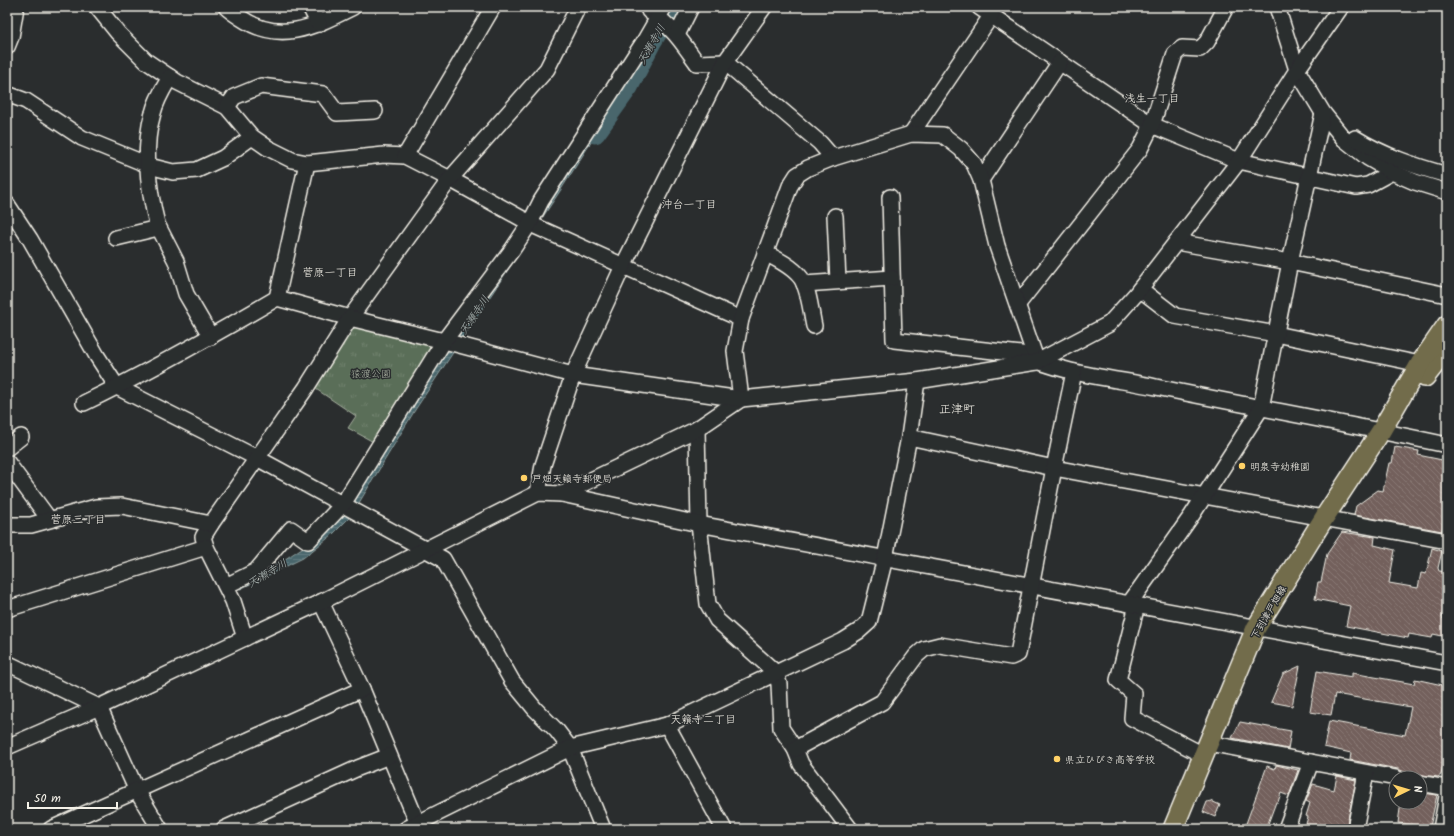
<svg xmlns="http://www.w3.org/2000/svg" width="1454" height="836" viewBox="0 0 1454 836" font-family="Kalam,'Klee One',sans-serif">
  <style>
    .grass { fill: url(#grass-tufts); stroke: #a7b0a0 }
    .water { fill: url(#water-rules); stroke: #8d9e9e }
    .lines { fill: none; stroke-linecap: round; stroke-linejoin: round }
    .river { stroke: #48666c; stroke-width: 21 }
    .building { fill: url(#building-back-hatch); stroke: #f4f1e8 }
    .minor-casing { stroke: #f4f1e8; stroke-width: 18 }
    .major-casing { stroke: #f4f1e8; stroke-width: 22 }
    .minor { stroke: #2a2d2e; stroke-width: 15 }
    .major { stroke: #726c4b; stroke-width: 19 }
    .poi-dot { fill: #ffd166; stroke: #2a2d2e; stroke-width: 1.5 }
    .labels { text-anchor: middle; stroke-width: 3; stroke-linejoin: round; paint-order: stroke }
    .park-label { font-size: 10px; fill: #afb6a7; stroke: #2a2d2e }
    .poi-label { font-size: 10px; fill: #f4f1e8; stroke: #2a2d2e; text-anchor: start }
    .street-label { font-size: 10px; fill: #f4f1e8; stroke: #2a2d2e }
    .water-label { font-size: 11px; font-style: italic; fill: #afb9b6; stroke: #2a2d2e }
    .neighbourhood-label { font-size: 11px; fill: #f4f1e8; stroke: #2a2d2e }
    .quarter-label { font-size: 12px; fill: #f4f1e8; stroke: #2a2d2e }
  </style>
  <defs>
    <pattern id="grass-tufts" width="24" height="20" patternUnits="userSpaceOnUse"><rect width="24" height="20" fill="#5a6e58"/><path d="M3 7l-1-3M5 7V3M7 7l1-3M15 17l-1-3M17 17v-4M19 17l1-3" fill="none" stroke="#728370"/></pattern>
    <pattern id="water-rules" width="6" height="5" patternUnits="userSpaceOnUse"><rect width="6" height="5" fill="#48666c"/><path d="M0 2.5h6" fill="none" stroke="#637c81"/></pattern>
    <pattern id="building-back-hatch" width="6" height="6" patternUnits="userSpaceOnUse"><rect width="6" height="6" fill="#73615c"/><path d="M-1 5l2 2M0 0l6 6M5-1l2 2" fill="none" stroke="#887873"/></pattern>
  </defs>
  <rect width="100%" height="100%" fill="#2a2d2e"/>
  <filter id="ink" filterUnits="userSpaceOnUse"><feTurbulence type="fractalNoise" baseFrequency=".025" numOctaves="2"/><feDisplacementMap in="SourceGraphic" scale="8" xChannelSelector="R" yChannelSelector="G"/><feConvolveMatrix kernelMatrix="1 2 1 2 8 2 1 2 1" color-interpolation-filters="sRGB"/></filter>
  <g filter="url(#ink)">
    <path class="grass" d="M351 321 440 342 379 445 348 428 356 416 310 385Z"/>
    <path class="water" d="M668 7H677L562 188 415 410 351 516 332 535 303 558 240 589 314 540 340 518 357 496 456 335Z"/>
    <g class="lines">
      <path class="river" d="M595 133 628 87 651 42 673 7"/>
    </g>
    <g class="building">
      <path d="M1395 447 1419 451 1418 455 1447 461V513L1445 512 1442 531 1354 515 1356 506 1378 490 1383 491 1389 463H1392Z"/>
      <path d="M1342 532 1375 537 1374 545 1395 550 1389 583 1418 588 1421 573 1426 574 1432 548 1442 551 1438 568 1439 571 1447 572V592L1442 618 1447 619V637L1433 634 1432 638 1409 634 1408 638 1346 626 1350 606 1315 599 1318 582H1321L1327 554Z"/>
      <path d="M1300 666 1292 706 1271 702 1283 674Z"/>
      <path d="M1317 671 1352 677V673L1414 684 1415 679 1447 686V743L1441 775 1438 777 1407 773 1398 769 1350 760 1351 753 1324 747 1329 721 1405 735 1411 707 1335 694 1331 715 1310 712Z"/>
      <path d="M1240 722 1291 731 1288 749 1232 738Z"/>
      <path d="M1276 765 1298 770 1289 796 1281 793 1278 802H1276L1266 829H1244L1267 766 1275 769Z"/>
      <path d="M1337 776 1356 780 1347 824 1345 823 1344 829H1329L1317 826 1316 829H1311L1305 827 1308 817 1306 816 1310 803 1306 801 1313 784 1334 790Z"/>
      <path d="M1423 793 1437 795 1430 827 1398 823 1401 802H1421Z"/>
      <path d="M1211 801 1220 805 1215 817 1203 812 1207 802Z"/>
    </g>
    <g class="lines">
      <defs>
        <g id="minor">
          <path d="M97 7 118 33 146 61 177 82 227 107 252 137 268 148 292 160 307 163 384 155 405 156 450 179 537 227 741 319"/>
          <path d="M226 7C230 11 236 15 241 18 281 45 315 26 353 7"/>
          <path d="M310 7 319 24"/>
          <path d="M979 7 1152 125 1239 161 1356 187 1368 185 1392 172"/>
          <path d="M1277 7 1297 70 1323 113 1344 139 1368 158 1392 172 1415 182 1447 192"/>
          <path d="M649 11C670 24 683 43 697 63L725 62 820 143 833 158"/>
          <path d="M677 35 691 7"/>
          <path d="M7 47 11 37 16 7"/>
          <path d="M7 94 26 101 82 138 153 167 173 172 197 170 223 158 252 137"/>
          <path d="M227 107 234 97 261 86 323 94 337 113 375 111"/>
          <path d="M911 134 991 16"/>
          <path d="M1355 138C1384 156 1415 166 1447 175"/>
          <path d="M405 156 493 7"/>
          <path d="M981 180 1060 62"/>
          <path d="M890 197 894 340 1021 354C1063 374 1111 378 1156 387 1253 407 1350 424 1447 445"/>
          <path d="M7 204 30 239 97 356 117 387 257 458 443 559 512 681 535 709 557 731 570 748 603 829"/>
          <path d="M835 216 838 281"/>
          <path d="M157 224 176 261 186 294 211 337"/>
          <path d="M116 238 158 228C149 193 142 149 153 113 156 100 163 89 170 77"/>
          <path d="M1176 242 1290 262 1447 295"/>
          <path d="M765 253C777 259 793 267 801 278 809 289 811 313 814 326"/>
          <path d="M804 284 892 278"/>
          <path d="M1140 289 1175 316 1276 334 1420 364"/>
          <path d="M277 298 307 163"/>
          <path d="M1018 304 1140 149 1152 125 1175 54 1182 48 1200 49 1207 42 1226 7"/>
          <path d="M741 399 735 351 741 319 790 186 797 175 808 168 833 158 911 134 943 135 961 149 974 164 981 180 997 246 1037 362"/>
          <path d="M84 403C150 371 214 335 277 298L350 318 450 179 547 69 578 7"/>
          <path d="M697 429 699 524 708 604 717 620 776 673 779 684 781 728 795 749 801 764 850 829"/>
          <path d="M909 437 1054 468 1447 541"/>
          <path d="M7 448 21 437"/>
          <path d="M7 462 49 519"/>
          <path d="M538 493 543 465 573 375 623 266 725 62 764 7"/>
          <path d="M562 494 697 429 741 399"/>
          <path d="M211 524 203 537 206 547 233 601 245 638"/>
          <path d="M7 525H31L96 507 122 506 211 524 306 388 350 318 448 342 573 375 741 399 917 381 1037 362 1109 324 1136 294 1239 161 1297 70 1341 7"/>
          <path d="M226 586 256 571 291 529 308 541 343 504 444 341 512 250 530 223 541 201 645 40 664 7"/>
          <path d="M321 602 362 689 420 829"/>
          <path d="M1129 604 1192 515 1261 408 1290 262 1323 113"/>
          <path d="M1137 605 1118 680 1134 694 1132 718 1203 755"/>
          <path d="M7 609 206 547"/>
          <path d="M7 663 99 707 137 791 160 829"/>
          <path d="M667 725 724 829"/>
          <path d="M1208 743 1396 778"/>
          <path d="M7 747 99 707 321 602 538 493 562 494 699 524 1447 663"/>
          <path d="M795 749 882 702 916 656 924 649 940 645 1011 657 1018 654 1054 468 1074 372"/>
          <path d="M1420 783 1447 788"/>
          <path d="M51 829 362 689"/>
          <path d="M224 829 358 768 389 756"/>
          <path d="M406 829 570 748 667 725 843 641 859 631 869 622 885 558 909 437 917 381"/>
          <path d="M1286 829 1311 762"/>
          <path d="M1355 829 1366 773"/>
          <path d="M1441 829 1447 796"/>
        </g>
        <g id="major">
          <path d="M1425 377 1447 349"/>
          <path d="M1173 829 1256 628 1324 518 1381 431 1420 364 1447 325"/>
        </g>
      </defs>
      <use href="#minor" class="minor-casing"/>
      <use href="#major" class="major-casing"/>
      <use href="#minor" class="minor"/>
      <use href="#major" class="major"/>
    </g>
  </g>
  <g class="poi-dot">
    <circle cx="1242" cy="466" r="4"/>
    <circle cx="524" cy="478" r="4"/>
    <circle cx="1057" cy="759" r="4"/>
  </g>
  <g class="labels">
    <g class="park-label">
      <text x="371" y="377">猿渡公園</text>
    </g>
    <g class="poi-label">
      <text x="1250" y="470">明泉寺幼稚園</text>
      <text x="532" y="482">戸畑天籟寺郵便局</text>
      <text x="1065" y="763">県立ひびき高等学校</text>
    </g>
    <g class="street-label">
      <text transform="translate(1268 612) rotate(-60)" y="4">下到津戸畑線</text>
    </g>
    <g class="water-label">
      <text transform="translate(651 44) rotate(-60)" y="4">天瀬寺川</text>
      <text transform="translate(474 315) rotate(-56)" y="4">天瀬寺川</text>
      <text transform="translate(267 573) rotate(-31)" y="4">天瀬寺川</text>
    </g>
    <g class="neighbourhood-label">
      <text x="1152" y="102">浅生一丁目</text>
      <text x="689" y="208">沖台一丁目</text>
      <text x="330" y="276">菅原一丁目</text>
      <text x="78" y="523">菅原三丁目</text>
      <text x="703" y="723">天籟寺二丁目</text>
    </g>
    <g class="quarter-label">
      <text x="957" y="413">正津町</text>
    </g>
  </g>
  <rect width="1454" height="836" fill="none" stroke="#2a2d2e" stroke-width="24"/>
  <rect x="12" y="12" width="1430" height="812" fill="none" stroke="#f4f1e8" stroke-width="1.5" filter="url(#ink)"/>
  <g transform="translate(1408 790) rotate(85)"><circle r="19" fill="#2a2d2e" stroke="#7b7b78"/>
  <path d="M0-3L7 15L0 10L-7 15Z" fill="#ffd166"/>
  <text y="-6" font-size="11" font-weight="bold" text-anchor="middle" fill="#f4f1e8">N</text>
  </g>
  <path d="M28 802v6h89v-6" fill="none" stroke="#f4f1e8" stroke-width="2"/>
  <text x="34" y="802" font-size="12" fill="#f4f1e8" stroke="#2a2d2e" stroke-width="3" paint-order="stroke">50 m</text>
</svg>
